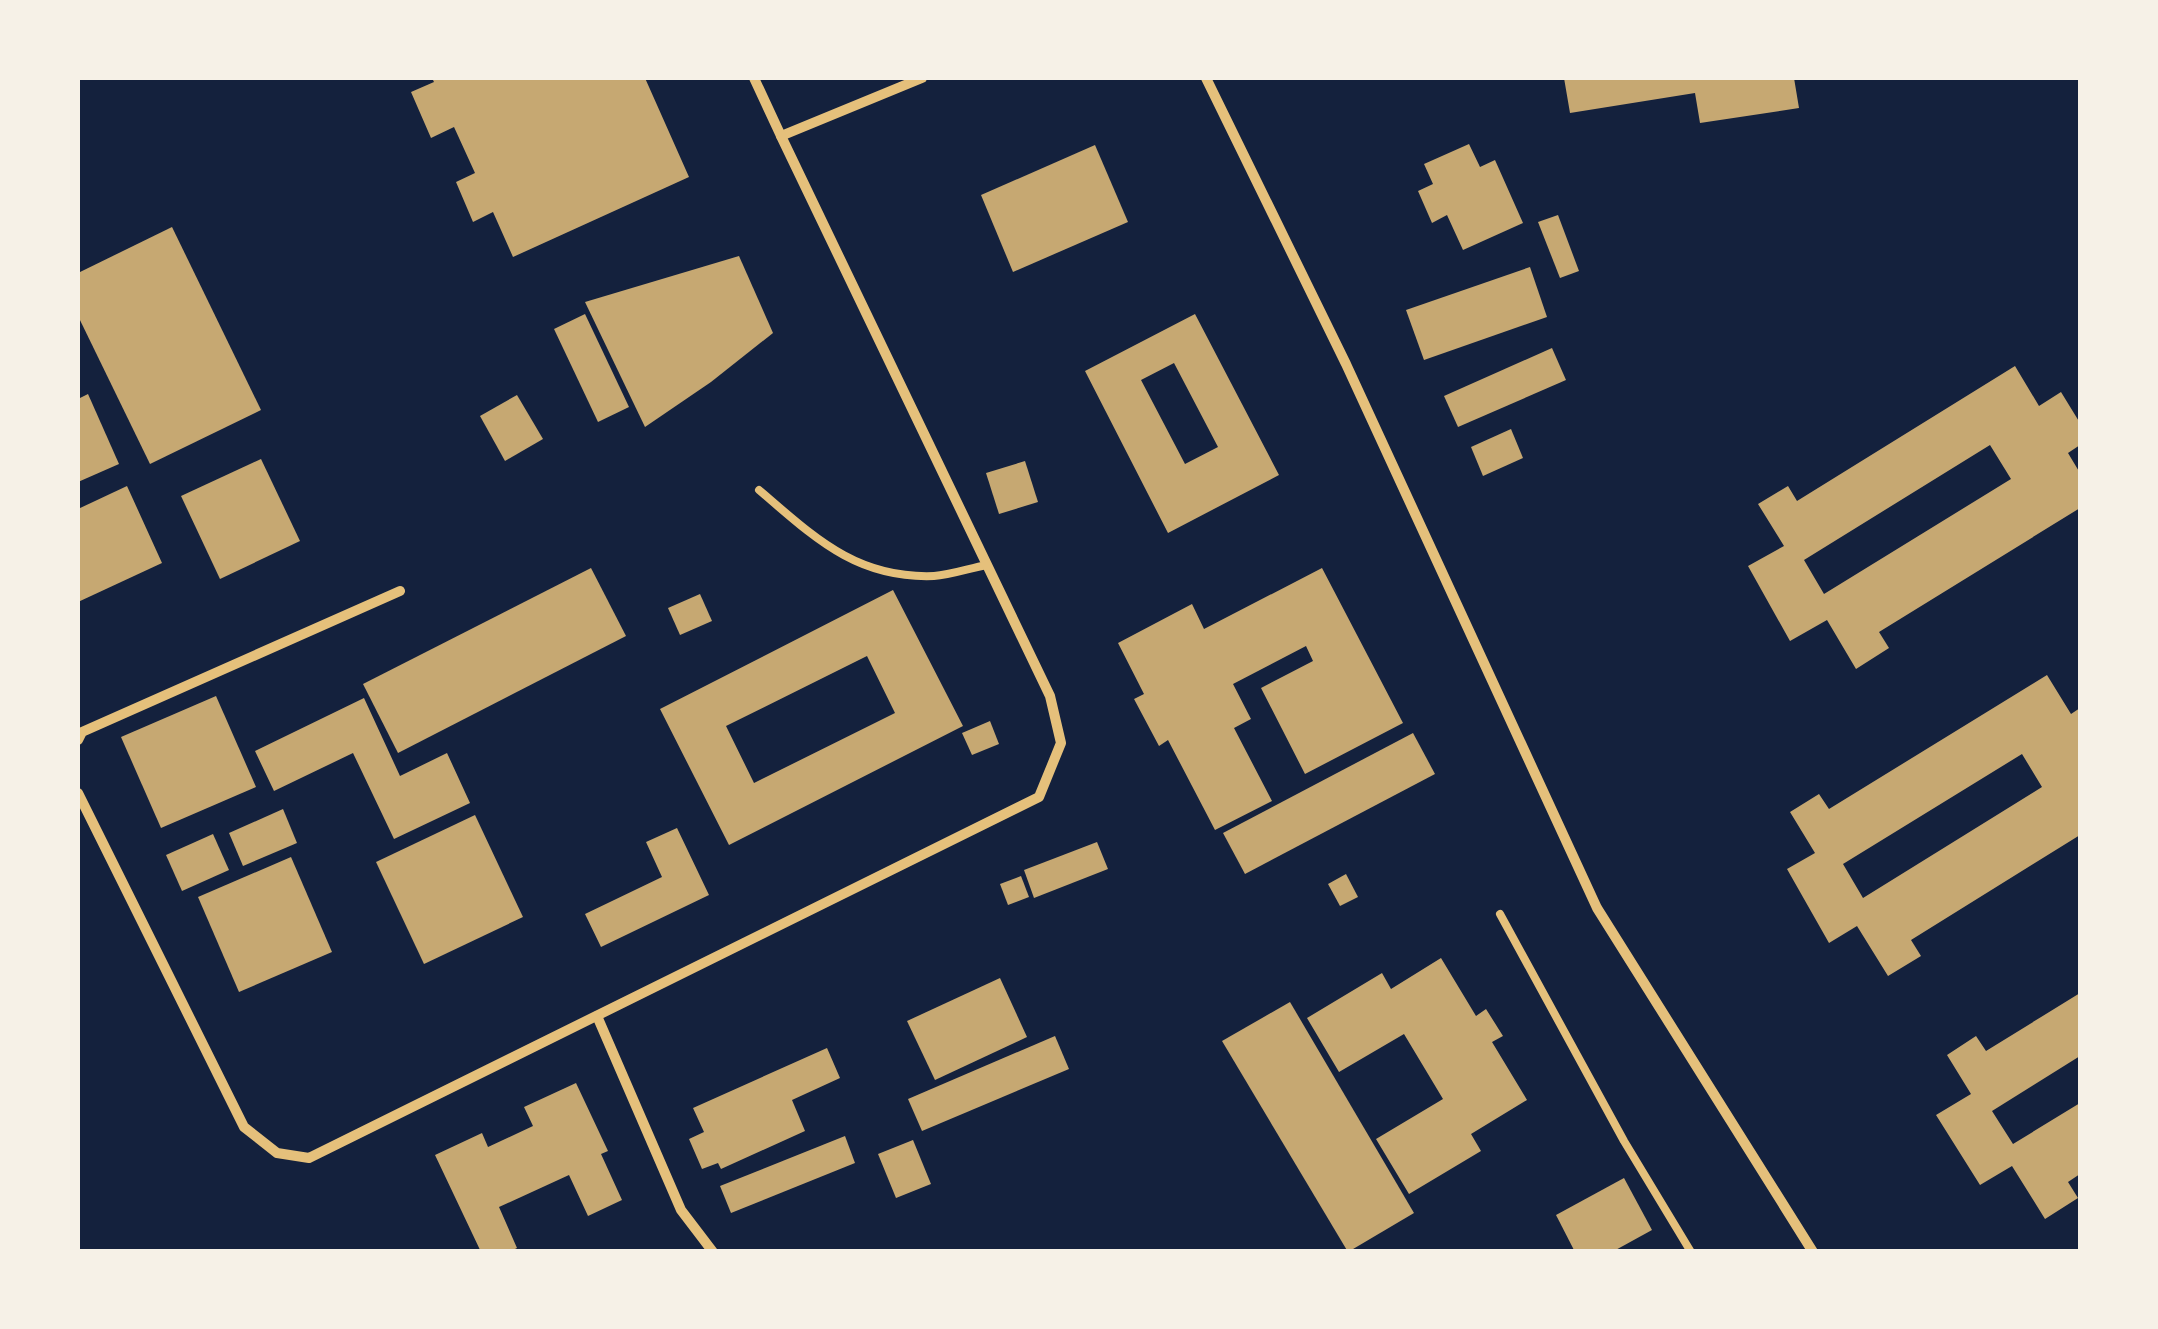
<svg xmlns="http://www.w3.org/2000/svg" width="2158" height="1329" viewBox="0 0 2158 1329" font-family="Overpass,sans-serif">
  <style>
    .building { fill: #c6a872; fill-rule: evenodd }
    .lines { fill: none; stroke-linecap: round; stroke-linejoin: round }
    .service { stroke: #e5c07b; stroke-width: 8 }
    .minor { stroke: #e5c07b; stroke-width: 10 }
  </style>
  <rect width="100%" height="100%" fill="#14213d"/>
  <g class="building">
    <path d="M432 78H645L689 177 513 257 493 212 473 222 456 182 475 173 454 127 431 138 411 92 434 82Z"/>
    <path d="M1564 78H1794L1799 108 1700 123 1695 93 1570 113Z"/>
    <path d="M1469 144 1480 167 1495 160 1523 223 1463 250 1447 215 1432 223 1418 191 1433 184 1424 164Z"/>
    <path d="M1095 145 1128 222 1013 272 981 195Z"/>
    <path d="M1558 215 1579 271 1560 278 1538 222Z"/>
    <path d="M172 227 261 410 150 464 78 316V273Z"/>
    <path d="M739 256 773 333 711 382 645 427 585 302Z"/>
    <path d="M1530 267 1547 317 1424 360 1406 310Z"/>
    <path d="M585 314 629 407 598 422 554 329Z"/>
    <path d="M1195 314 1279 475 1168 533 1085 371ZM1174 363 1218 447 1185 464 1141 380Z"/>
    <path d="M1552 348 1566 380 1458 427 1444 396Z"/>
    <path d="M2015 366 2039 406 2061 392 2080 423V445L2068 453 2080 473V508L1879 632 1889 648 1856 669 1827 620 1790 641 1748 566 1784 546 1758 504 1788 486 1797 501ZM1990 445 2011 479 1824 594 1804 560Z"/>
    <path d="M88 394 119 464 78 482V399Z"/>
    <path d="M517 395 543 439 505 461 480 416Z"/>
    <path d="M1511 429 1523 458 1483 476 1471 447Z"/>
    <path d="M261 459 300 541 220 579 181 496Z"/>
    <path d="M1025 461 1038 502 999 514 986 473Z"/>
    <path d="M127 486 162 563 78 602V509Z"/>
    <path d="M591 568 626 636 398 753 363 684Z"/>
    <path d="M1322 568 1403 723 1305 774 1261 688 1313 661 1306 646 1233 684 1251 719 1234 728 1272 801 1215 830 1168 740 1159 746 1134 699 1144 694 1118 643 1192 604 1204 629Z"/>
    <path d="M893 590 963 726 729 845 660 709ZM867 656 895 713 754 783 726 726Z"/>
    <path d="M700 594 712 621 680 635 668 608Z"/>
    <path d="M2047 675 2071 714 2080 708V835L1911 940 1921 956 1888 976 1857 926 1829 943 1787 869 1815 853 1790 812 1819 794 1829 809ZM2022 754 2042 787 1863 898 1843 864Z"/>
    <path d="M216 696 256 787 161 828 121 737Z"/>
    <path d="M364 698 400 776 447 753 470 803 394 839 353 753 274 791 255 751Z"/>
    <path d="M990 721 999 744 972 755 962 733Z"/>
    <path d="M1413 733 1435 774 1245 874 1223 833Z"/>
    <path d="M283 809 297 843 243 866 229 833Z"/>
    <path d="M475 815 523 917 424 964 376 862Z"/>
    <path d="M677 828 709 895 601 947 585 914 662 877 646 842Z"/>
    <path d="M213 834 229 870 182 891 166 855Z"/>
    <path d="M1097 842 1108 869 1034 898 1024 870Z"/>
    <path d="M291 857 332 952 239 992 198 897Z"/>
    <path d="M1346 874 1358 897 1340 906 1328 884Z"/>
    <path d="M1021 876 1029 897 1008 905 1000 884Z"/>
    <path d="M1441 958 1476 1016 1486 1009 1503 1036 1492 1042 1527 1100 1471 1134 1481 1151 1409 1194 1376 1139 1443 1099 1404 1034 1339 1072 1307 1018 1382 973 1391 989Z"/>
    <path d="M1000 978 1027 1037 935 1080 907 1021Z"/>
    <path d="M2080 993V1056L1992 1111 2013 1144 2080 1103V1174L2068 1182 2078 1198 2045 1219 2012 1166 1980 1185 1936 1115 1971 1094 1947 1055 1976 1036 1986 1051Z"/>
    <path d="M1290 1002 1414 1213 1348 1252 1222 1041Z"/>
    <path d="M1055 1036 1069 1069 922 1131 908 1099Z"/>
    <path d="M827 1048 840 1078 792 1100 805 1131 721 1169 718 1163 702 1169 689 1139 704 1132 693 1108Z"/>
    <path d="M576 1083 608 1151 601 1154 622 1200 588 1216 569 1175 499 1207 517 1248 509 1252H481L435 1155 482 1133 488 1147 533 1126 524 1107Z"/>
    <path d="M845 1136 855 1163 731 1213 720 1186Z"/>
    <path d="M913 1140 931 1184 896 1198 878 1154Z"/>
    <path d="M1624 1178 1652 1230 1612 1252H1575L1556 1215Z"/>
  </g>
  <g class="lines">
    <g class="service">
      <path d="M759 490C814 537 856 579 934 576 951 575 970 568 987 565"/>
      <path d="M1500 914 1624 1141 1691 1252"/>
    </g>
    <g class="minor">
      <path d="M754 78 781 136 922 78"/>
      <path d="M1206 78 1346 364 1597 908 1813 1252"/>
      <path d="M78 740 82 732 400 591"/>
      <path d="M78 793 244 1127 277 1153 309 1158 1039 797 1061 743 1050 696 781 136"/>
      <path d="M597 1016 681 1210 713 1252"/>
    </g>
  </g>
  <rect width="2158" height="1329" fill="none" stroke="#f6f1e7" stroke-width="160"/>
</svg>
